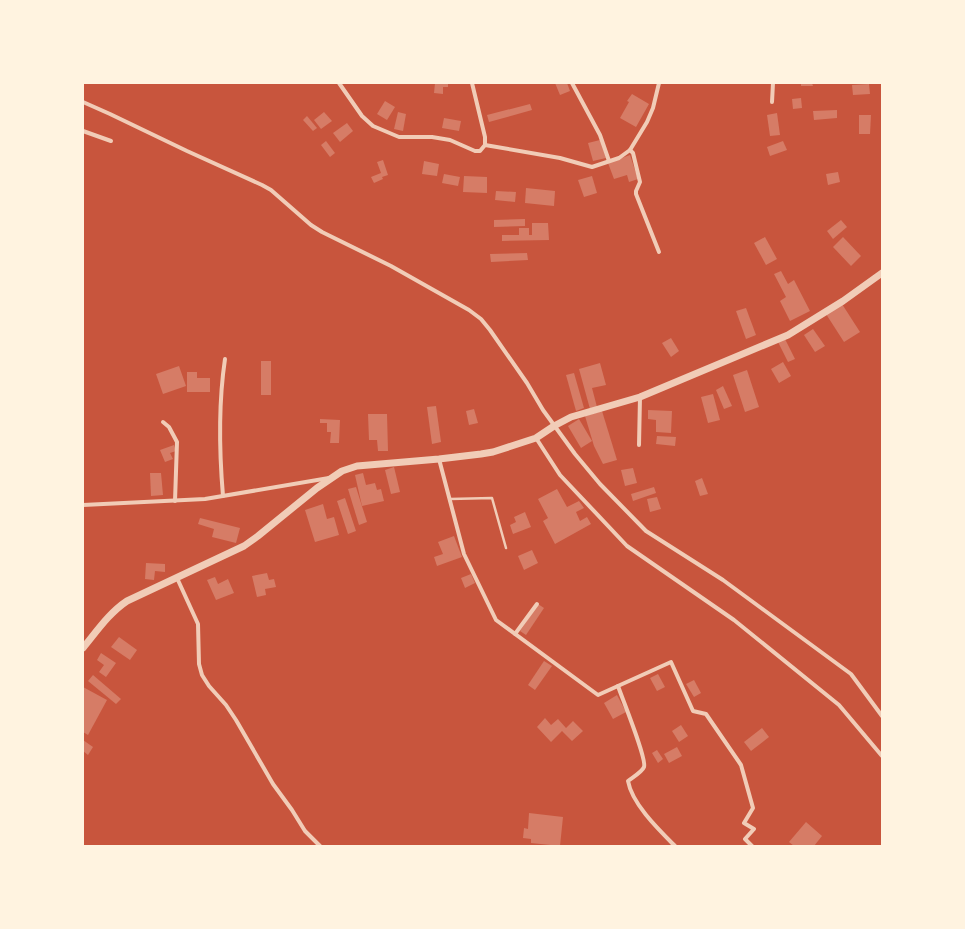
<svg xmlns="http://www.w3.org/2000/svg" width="965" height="929" viewBox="0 0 965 929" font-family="Montserrat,sans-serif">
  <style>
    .building { fill: #d67c66 }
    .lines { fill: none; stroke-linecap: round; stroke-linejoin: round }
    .service { stroke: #f1ccb7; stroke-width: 2.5 }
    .minor { stroke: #f1ccb7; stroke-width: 4 }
    .tertiary { stroke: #f1ccb7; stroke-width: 7 }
  </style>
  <rect width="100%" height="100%" fill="#c8553d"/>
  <g class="building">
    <path d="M435 83H448V87H443V94L434 93Z"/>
    <path d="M555 83H567L570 91 560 95Z"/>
    <path d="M801 83H812L813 86H801Z"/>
    <path d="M869 84 870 94 853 95 852 85Z"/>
    <path d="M632 94 649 104 636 127 620 118 629 102 627 101Z"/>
    <path d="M801 98 802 108 793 109 792 99Z"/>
    <path d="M385 101 395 107 387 120 377 114Z"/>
    <path d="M530 104 532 110 489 122 487 115Z"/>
    <path d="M837 110V118L814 120 813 111Z"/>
    <path d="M324 112 332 121 321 129 314 120Z"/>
    <path d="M398 112 406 114 403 131 394 129Z"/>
    <path d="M777 113 780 135 770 136 767 115Z"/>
    <path d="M859 115H871L870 134H859Z"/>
    <path d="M307 116 317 128 313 131 303 120Z"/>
    <path d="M444 118 461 121 459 131 442 128Z"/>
    <path d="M347 123 353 131 340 142 333 133Z"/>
    <path d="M600 140 606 158 593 161 588 143Z"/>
    <path d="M326 141 335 153 330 157 321 145Z"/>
    <path d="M783 141 787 150 770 156 767 147Z"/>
    <path d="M630 155 638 179 629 182 627 175 614 179 608 163Z"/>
    <path d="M383 160 388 175 382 177 383 179 374 183 371 177 381 173 377 162Z"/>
    <path d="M424 161 439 164 437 176 422 174Z"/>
    <path d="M838 172 840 182 828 185 826 174Z"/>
    <path d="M444 174 460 177 458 186 442 183Z"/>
    <path d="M464 176 487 177V193L463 192Z"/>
    <path d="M592 176 597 193 584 197 578 180Z"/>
    <path d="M526 188 555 191 554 206 525 203Z"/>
    <path d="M496 191 516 192 515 202 495 200Z"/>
    <path d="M525 219V226L494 227V220Z"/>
    <path d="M841 220 847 227 833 239 827 231Z"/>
    <path d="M532 223H548L549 240 502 241V235H519V228H529V235H532Z"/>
    <path d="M765 237 777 259 766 265 754 243Z"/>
    <path d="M843 237 861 256 851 266 833 247Z"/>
    <path d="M527 253 528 260 491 262 490 254Z"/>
    <path d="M781 271 788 284 794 280 810 311 790 321 780 301 786 297 774 274Z"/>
    <path d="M842 304 860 332 844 342 826 314Z"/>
    <path d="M746 308 756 335 746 339 736 311Z"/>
    <path d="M813 329 825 346 815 352 804 335Z"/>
    <path d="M671 338 679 351 671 357 662 343Z"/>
    <path d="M785 339 795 359 788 362 778 342Z"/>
    <rect x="261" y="361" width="10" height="34"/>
    <path d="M783 362 791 376 779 383 771 369Z"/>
    <path d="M600 363 606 385 592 388 597 407 590 409 579 369Z"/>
    <path d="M179 366 186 386 163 394 156 374Z"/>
    <path d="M747 370 759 407 745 412 733 375Z"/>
    <path d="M187 372H197V378H210V392H187Z"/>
    <path d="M574 373 584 408 576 411 566 375Z"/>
    <path d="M723 386 732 406 724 409 716 390Z"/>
    <path d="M713 394 720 420 708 423 701 397Z"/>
    <path d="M436 406 441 442 432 444 427 407Z"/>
    <path d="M474 409 478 423 469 425 466 411Z"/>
    <path d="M648 410 672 411 671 433 656 432V420L648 419Z"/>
    <path d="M602 411 617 460 603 464 594 446 585 416Z"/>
    <path d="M368 414H387L388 451H378L377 440H369Z"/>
    <path d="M320 419 340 420 339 443H330L331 432H327V423H320Z"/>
    <path d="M579 419 592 441 581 448 568 426Z"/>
    <path d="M657 436 676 437 675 446 656 444Z"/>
    <path d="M174 445 176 451 170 453 173 459 165 462 160 450Z"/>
    <path d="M394 467 400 492 391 494 385 470Z"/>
    <path d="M633 468 637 483 625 486 621 470Z"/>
    <path d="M150 473H161L163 495 151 496Z"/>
    <path d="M363 473 366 485 375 483 377 490 381 489 384 501 362 506 355 475Z"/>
    <path d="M702 478 708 494 700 496 695 481Z"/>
    <path d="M356 487 367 522 359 525 348 489Z"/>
    <path d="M654 487 656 493 633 501 631 494Z"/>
    <path d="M557 489 567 507 579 501 584 508 576 512 580 521 587 517 591 524 555 544 543 521 548 518 538 499Z"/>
    <path d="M657 497 661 509 650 512 647 499Z"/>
    <path d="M345 498 356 531 348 534 337 501Z"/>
    <path d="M323 504 327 519 334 517 339 535 315 542 305 510Z"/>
    <path d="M525 512 531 527 513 534 510 525 516 522 514 517Z"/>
    <path d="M200 518 240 528 236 543 212 537 214 529 198 524Z"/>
    <path d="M454 536 462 557 437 566 434 557 443 554 438 542Z"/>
    <path d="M532 550 538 563 524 570 518 556Z"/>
    <path d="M146 563 165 564V572L155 571 154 580 145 579Z"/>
    <path d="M267 573 269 580 274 579 276 587 265 589 266 595 257 597 252 576Z"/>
    <path d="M471 574 475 583 465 588 461 578Z"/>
    <path d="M215 577 218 584 228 579 234 593 216 600 207 580Z"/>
    <path d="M538 604 544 608 526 635 520 631Z"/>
    <path d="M119 637 137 650 130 660 111 647Z"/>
    <path d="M101 653 116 663 106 677 99 672 104 665 97 660Z"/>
    <path d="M544 661 552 666 535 690 528 685Z"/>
    <path d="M658 674 665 687 657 691 650 678Z"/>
    <path d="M93 675 121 699 116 704 88 681Z"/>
    <path d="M694 680 701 693 694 697 686 684Z"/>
    <path d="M83 687 107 700 88 735 83 732Z"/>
    <path d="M617 695 626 712 613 719 604 703Z"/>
    <path d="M545 718 551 725 558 719 566 728 573 721 583 731 572 741 562 731 551 742 537 727Z"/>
    <path d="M681 725 688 736 679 742 672 731Z"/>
    <path d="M762 728 769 737 751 751 744 742Z"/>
    <path d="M83 740 93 747 88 755 83 751Z"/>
    <path d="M677 747 682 756 669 763 664 754Z"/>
    <path d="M657 750 663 759 658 763 652 753Z"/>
    <path d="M529 813 563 817 560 846 531 843V839L523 838 524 828 528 829Z"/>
    <path d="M806 822 822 836 814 846H794L789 842Z"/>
  </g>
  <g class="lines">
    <path class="service" d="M450 499 492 498 506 548"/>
    <g class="minor">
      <path d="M339 83 362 116 373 126 399 137H432L450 140 475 151H480L485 145V137L472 83"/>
      <path d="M572 83 600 135 609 161"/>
      <path d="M83 102 110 114 187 151 262 185 271 190 311 225 322 232 391 266 469 310 481 319 490 330 527 383 543 410 575 454 600 484 646 531 723 580 851 674 882 716"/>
      <path d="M772 102 773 83"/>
      <path d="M83 131 111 141"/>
      <path d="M485 145 560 158 592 167 619 158 630 150 647 122 653 108 659 83"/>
      <path d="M630 150 633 153 640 182 636 191V194L659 252"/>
      <path d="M163 422 169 427 177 442 175 501"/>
      <path d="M536 438 560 475 627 546 734 620 839 705 882 756"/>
      <path d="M639 445 640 397"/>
      <path d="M439 459 464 554 496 620 598 695 671 662 693 711 706 714 741 765 753 808 744 823 754 829 745 839 752 846"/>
      <path d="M223 496C219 449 218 406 225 359"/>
      <path d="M83 505 205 499 329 478"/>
      <path d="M177 578 198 624 199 664 202 675 209 686 226 705 236 720 273 784 292 810 305 831 320 846"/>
      <path d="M515 634 537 604"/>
      <path d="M618 686C622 698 647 759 644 767 642 772 633 777 628 781 632 804 659 830 675 846"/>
    </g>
    <path class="tertiary" d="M83 648C97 631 109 613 127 601L244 546 258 536 317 488 342 471 357 466 439 459 481 454 493 452 536 438 554 426 571 417 640 397 788 335 843 301 882 273"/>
  </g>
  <rect width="965" height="929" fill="none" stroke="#fff3e0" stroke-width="168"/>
</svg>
